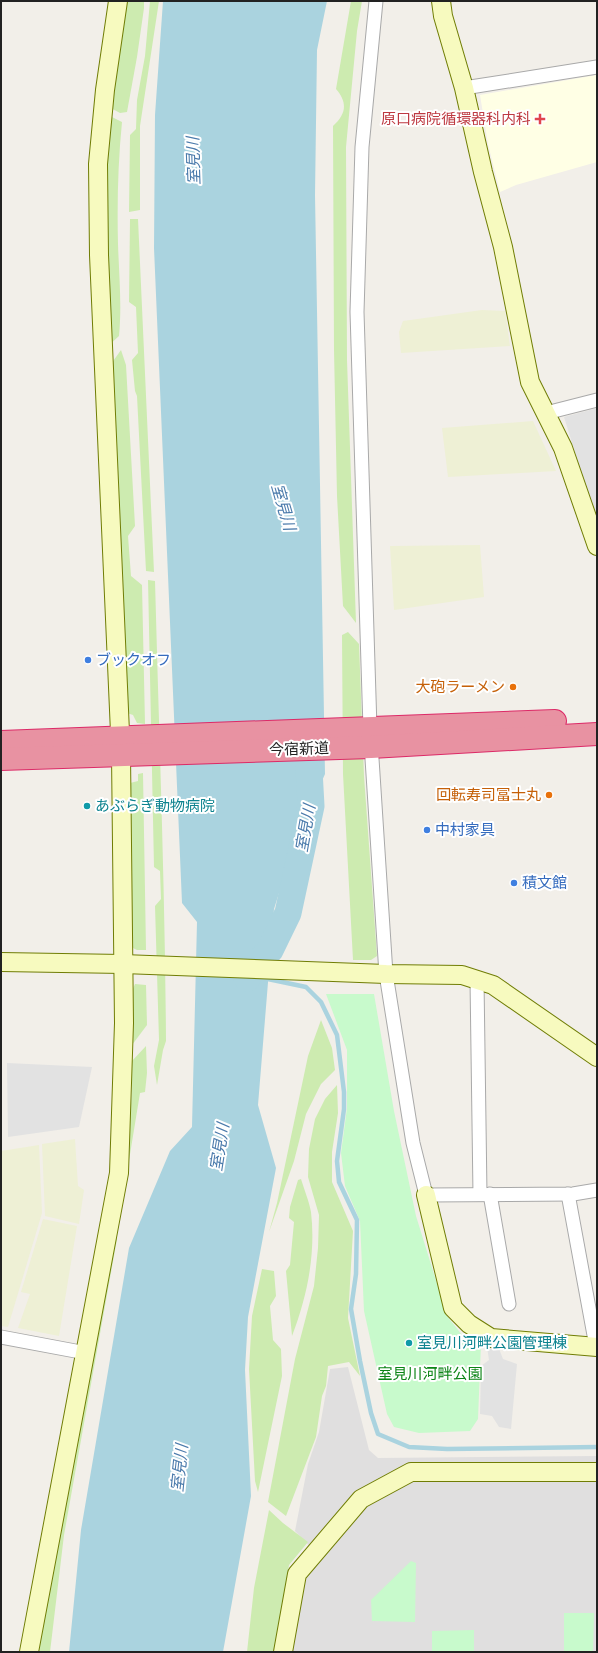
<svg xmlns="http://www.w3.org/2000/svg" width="598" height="1653" viewBox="0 0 598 1653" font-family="'Space Grotesk','Noto Sans JP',sans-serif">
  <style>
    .residential { fill: #e0dfdf }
    .education { fill: #ffffe5 }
    .farmland { fill: #eef0d5 }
    .grass { fill: #cdebb0 }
    .park { fill: #c8facc }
    .parking { fill: #e2e2e2 }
    .water { fill: #aad3df }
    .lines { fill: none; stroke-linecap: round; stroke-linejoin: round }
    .stream { stroke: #aad3df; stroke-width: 4.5 }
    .river { stroke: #aad3df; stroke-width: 27 }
    .street-casing { stroke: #a9a9a9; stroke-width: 15 }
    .secondary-casing { stroke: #707d05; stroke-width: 20 }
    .highway-casing { stroke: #dc2a67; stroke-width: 24 }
    .street { stroke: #fff; stroke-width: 13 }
    .secondary { stroke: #f7fabf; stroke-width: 18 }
    .highway { stroke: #e892a2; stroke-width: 22 }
    .health-dot { fill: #e0444e; stroke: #fff; stroke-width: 1.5 }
    .shop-dot { fill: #3f7fe0; stroke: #fff; stroke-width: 1.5 }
    .food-dot { fill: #e8710a; stroke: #fff; stroke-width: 1.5 }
    .culture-dot { fill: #0f9aa8; stroke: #fff; stroke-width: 1.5 }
    .labels { text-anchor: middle; stroke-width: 4; stroke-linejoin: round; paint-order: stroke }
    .health-label { font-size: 15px; fill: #be3a42; stroke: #fff; text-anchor: end }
    .shop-label { font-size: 15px; fill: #366cbe; stroke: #fff; text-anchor: start }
    .food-label { font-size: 15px; fill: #c56008; stroke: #fff; text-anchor: end }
    .street-label { font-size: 15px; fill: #222; stroke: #fff }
    .culture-label { font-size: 15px; fill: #0d838f; stroke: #fff; text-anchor: start }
    .park-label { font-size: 15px; fill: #0c8416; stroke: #fff }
    .water-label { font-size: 16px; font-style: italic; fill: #4a7aab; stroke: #fff }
  </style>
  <rect width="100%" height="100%" fill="#f2efe9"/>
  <path class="residential" d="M348 1367 369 1450 378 1458 597 1456V1652H291L303 1583 321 1558 295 1531 308 1464 319 1432 330 1369Z"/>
  <path class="education" d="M597 75V162L516 185 500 192 488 144 480 95Z"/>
  <g class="farmland">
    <path d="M482 310 505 311 510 346 401 353 399 332 403 321Z"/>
    <path d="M533 421 556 471 448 477 442 428Z"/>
    <path d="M480 545 484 597 394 610 390 546Z"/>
    <path d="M75 1139 78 1186 84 1190 79 1224 45 1216 42 1144Z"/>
    <path d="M39 1145 42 1213 8 1327 1 1326V1151Z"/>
    <path d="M43 1219 77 1226 59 1336 18 1328 30 1294 21 1292Z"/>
  </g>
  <g class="grass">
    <path d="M123 1H144V8L137 57 127 112 120 113 109 107Z"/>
    <path d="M150 1H159L140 126V210L129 212 130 135 136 129 137 100 145 56Z"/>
    <path d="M351 1H362L357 31 346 147 347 360 356 623 343 606 337 496 334 350 333 126C346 114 348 103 336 89Z"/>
    <path d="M108 115 122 122C118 162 117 203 118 244 119 275 122 305 119 336L108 346 104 247Z"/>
    <path d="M130 219H138L154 572 146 571 137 396 135 391 132 360 138 353 136 307 129 302Z"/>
    <path d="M121 350 126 365 135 526 128 536 131 576 142 585 145 724 137 723 133 715 124 712 111 364Z"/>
    <path d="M148 580 155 581C159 734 165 888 166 1041L163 1050 157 1085 154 1066 159 1040 155 906 161 899 160 871 154 867Z"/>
    <path d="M348 632 359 644 364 776 377 956 371 960H353L343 774 342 635Z"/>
    <path d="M143 773 146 950H137L131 947 130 783 138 781V774Z"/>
    <path d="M135 984 146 985 147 1025 132 1045 131 993Z"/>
    <path d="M321 1020 332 1048 335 1070 321 1084 306 1114 294 1161 269 1232 277 1203 308 1056Z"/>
    <path d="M146 1046 147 1073 145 1092 140 1093 125 1185 132 1090V1061Z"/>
    <path d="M337 1085 338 1113 332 1152V1182L353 1231 348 1318 360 1376 349 1362 328 1366 326 1386 322 1396 316 1437 286 1516 268 1502 295 1359 314 1286 318 1248 319 1215 308 1177 309 1149 315 1119 325 1099Z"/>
    <path d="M301 1179C304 1189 309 1201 311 1212 316 1254 307 1297 292 1336L286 1271 290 1265 294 1222 289 1218 290 1207 298 1180Z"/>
    <path d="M114 1226 117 1239 64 1535 50 1652H35Z"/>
    <path d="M262 1269 274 1271 276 1296 270 1306 273 1340 281 1349 282 1376 258 1492 255 1481 249 1369 252 1316Z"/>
    <path d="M269 1510 283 1523 308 1542 289 1565 275 1652H247L254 1588Z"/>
  </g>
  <g class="park">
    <path d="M326 994H374L394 1111 416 1216 447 1316 462 1335 481 1344 478 1419 470 1431 419 1433 394 1427 387 1414 364 1311 360 1221 345 1186 341 1153 347 1108V1050Z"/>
    <path d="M411 1561 416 1563 415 1622 372 1621 371 1600Z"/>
    <path d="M564 1613H594L593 1652H564Z"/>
    <path d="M474 1630V1652H432V1631Z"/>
  </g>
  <g class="parking">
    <path d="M597 408V523L564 417Z"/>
    <path d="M7 1063 92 1067 79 1127 8 1137Z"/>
    <path d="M498 1346 503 1359 517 1364 511 1429 499 1427 492 1416 480 1414 481 1366 489 1360 487 1347Z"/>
  </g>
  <path class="water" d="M163 1H327L317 50 315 195 325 774 295 842 274 909 258 1105 276 1168 248 1317 245 1370 251 1496 223 1652H69L81 1530 129 1248 170 1151 192 1127 197 922 182 903 154 248 155 115Z"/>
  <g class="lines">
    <path class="stream" d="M263 978 306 987 321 1002 337 1035 344 1092V1109L337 1161 339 1182 357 1220 356 1274 351 1309 360 1361 371 1413 378 1434 409 1447 447 1449 597 1447"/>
    <path class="river" d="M247 978 248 974 270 950 288 913 311 806 309 770"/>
    <defs>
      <g id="street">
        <path d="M376 1 362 147 357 312 370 728 386 974 413 1143 426 1195 573 1194 597 1190"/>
        <path d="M464 88 597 67"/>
        <path d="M546 413 597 400"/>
        <path d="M477 980 480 1194"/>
        <path d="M490 1194 509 1304"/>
        <path d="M568 1194 596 1346"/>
        <path d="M1 1337 86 1353"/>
      </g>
      <g id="secondary">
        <path d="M441 1 443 16 464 88 483 172 503 247 530 382 563 448 597 546"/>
        <path d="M1 962 123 964 386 974 462 975 493 985 597 1057"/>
        <path d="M426 1195 453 1308 469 1324 491 1338 597 1347"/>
        <path d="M29 1652 119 1173 124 1023 121 755 99 255 98 164 105 90 118 1"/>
        <path d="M283 1652 297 1574 361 1499 411 1472H597"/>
      </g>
      <g id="highway">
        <path d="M1 742 555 721"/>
        <path d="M1 759 371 747 597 734"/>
      </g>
    </defs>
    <use href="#street" class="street-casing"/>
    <use href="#secondary" class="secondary-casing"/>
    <use href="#highway" class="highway-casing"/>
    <use href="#street" class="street"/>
    <use href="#secondary" class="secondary"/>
    <use href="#highway" class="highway"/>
  </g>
  <path class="health-dot" d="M538 113h4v4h4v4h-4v4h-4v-4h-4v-4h4z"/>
  <g class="shop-dot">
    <circle cx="88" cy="660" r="4"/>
    <circle cx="427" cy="830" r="4"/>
    <circle cx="514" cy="883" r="4"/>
  </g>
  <g class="food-dot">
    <circle cx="513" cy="687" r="4"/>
    <circle cx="549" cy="795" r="4"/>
  </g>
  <g class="culture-dot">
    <circle cx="87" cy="806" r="4"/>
    <circle cx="409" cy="1343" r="4"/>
  </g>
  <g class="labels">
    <g class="health-label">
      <text x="531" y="124">原口病院循環器科内科</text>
    </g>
    <g class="shop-label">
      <text x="96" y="665">ブックオフ</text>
      <text x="435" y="835">中村家具</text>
      <text x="522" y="888">積文館</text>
    </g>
    <g class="food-label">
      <text x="505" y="692">大砲ラーメン</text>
      <text x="541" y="800">回転寿司冨士丸</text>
    </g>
    <g class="street-label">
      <text transform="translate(299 749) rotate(-2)" y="5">今宿新道</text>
    </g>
    <g class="culture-label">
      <text x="95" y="811">あぶらぎ動物病院</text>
      <text x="417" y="1348">室見川河畔公園管理棟</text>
    </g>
    <g class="park-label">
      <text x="430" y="1379">室見川河畔公園</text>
    </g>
    <g class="water-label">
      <text transform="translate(193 161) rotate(-92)" y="6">室見川</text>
      <text transform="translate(284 507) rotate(74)" y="6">室見川</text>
      <text transform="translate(305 828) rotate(-80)" y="6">室見川</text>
      <text transform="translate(219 1147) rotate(-81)" y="6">室見川</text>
      <text transform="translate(179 1468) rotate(-84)" y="6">室見川</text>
    </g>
  </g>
  <rect width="598" height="1653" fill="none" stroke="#222222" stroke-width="4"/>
</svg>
